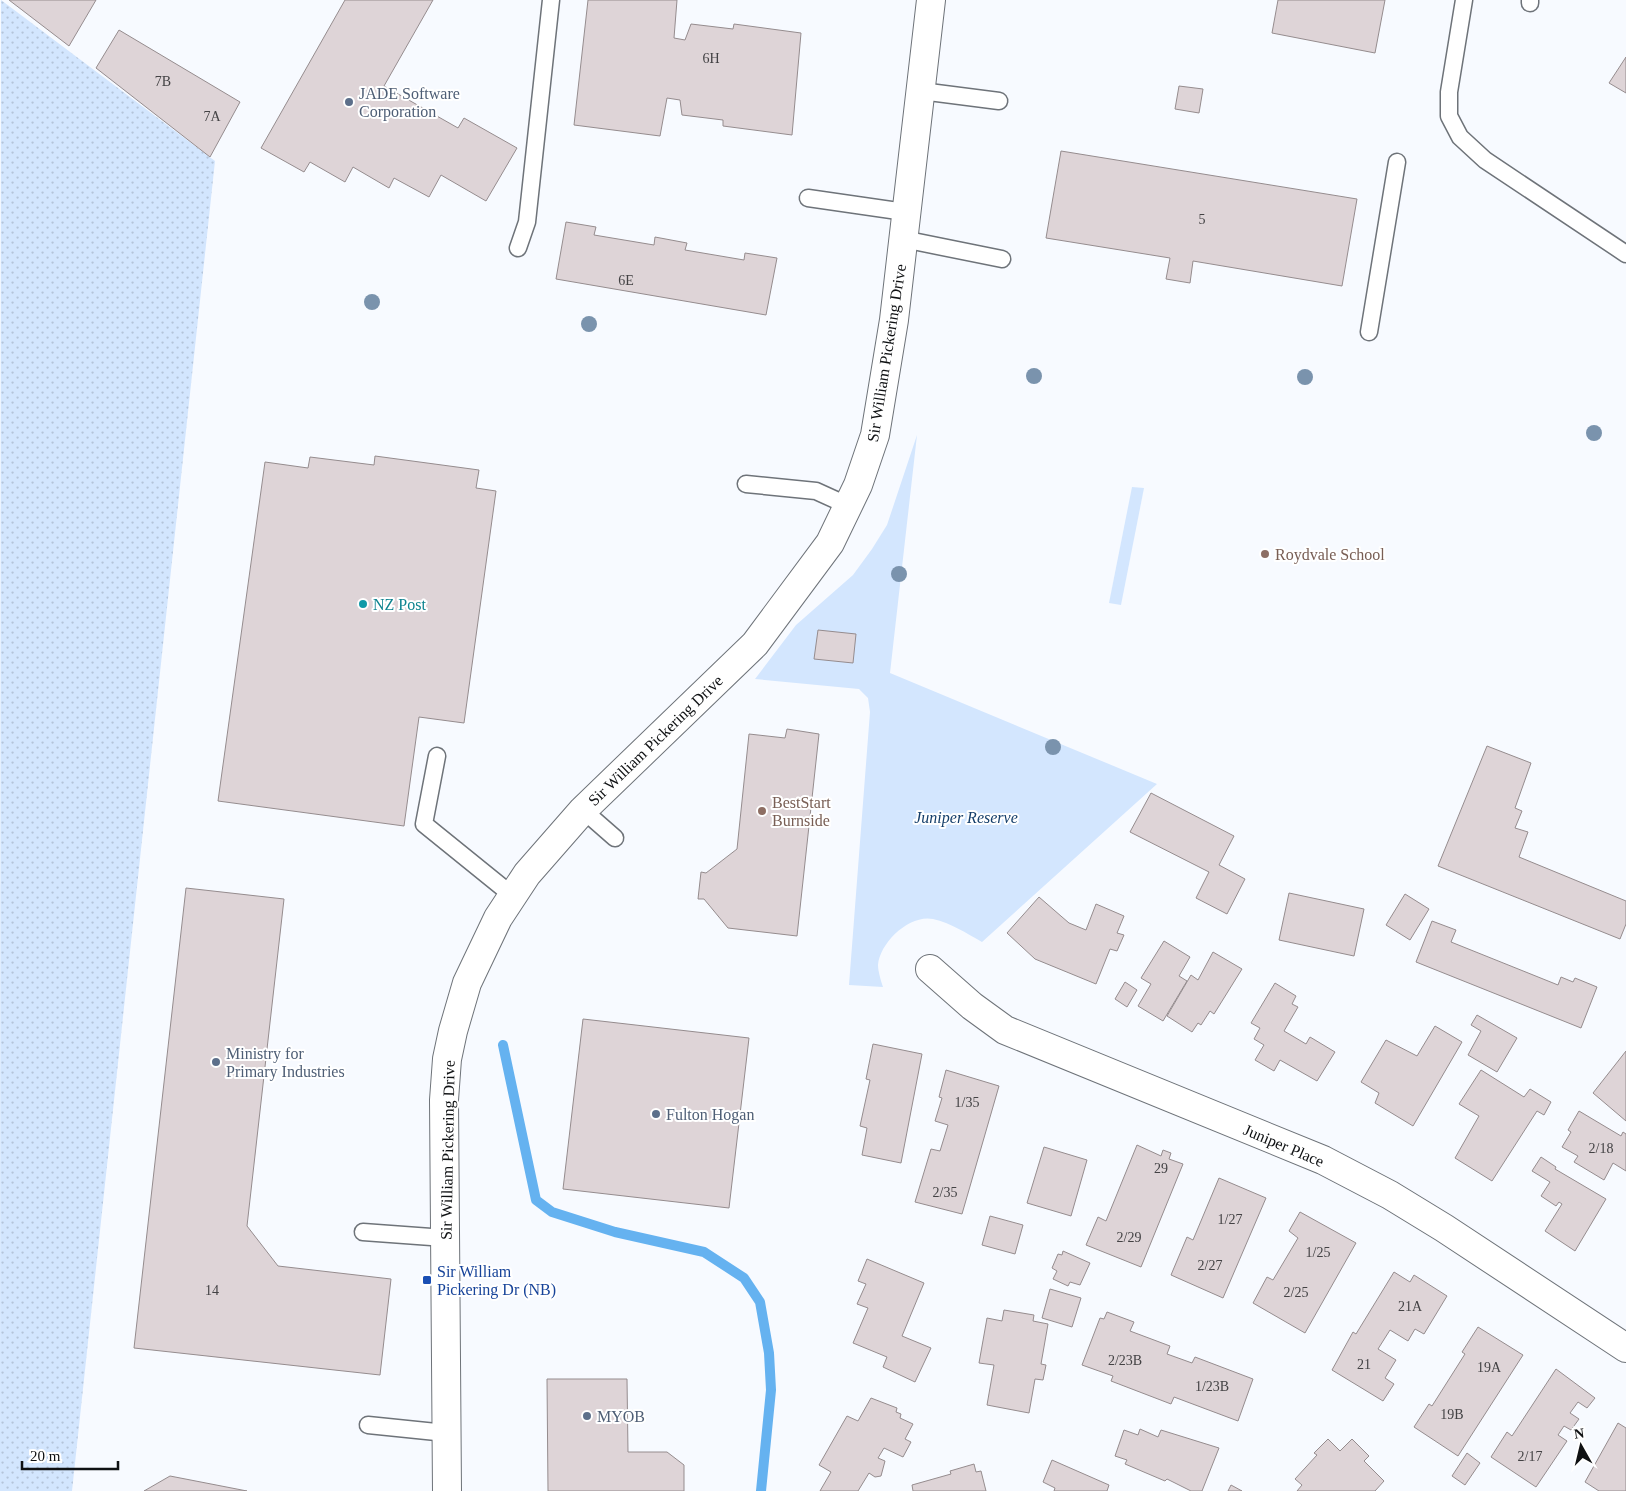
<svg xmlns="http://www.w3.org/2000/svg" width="1626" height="1491" viewBox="0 0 1626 1491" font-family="'Times New Roman',serif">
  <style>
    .grass { fill: url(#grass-dots) }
    .park { fill: #d3e6fe }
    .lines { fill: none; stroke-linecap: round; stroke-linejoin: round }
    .stream { stroke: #65b2f0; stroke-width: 10 }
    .building { fill: #ded4d7; stroke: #958c8e }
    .service-casing { stroke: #6e7379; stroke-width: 19 }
    .minor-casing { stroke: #6e7379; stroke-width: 30 }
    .service { stroke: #fff; stroke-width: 16 }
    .minor { stroke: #fff; stroke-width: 28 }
    .tree { fill: #7a93ad }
    .service-dot { fill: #5c6f8a; stroke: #fff; stroke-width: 2 }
    .education-dot { fill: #8d6e63; stroke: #fff; stroke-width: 2 }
    .culture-dot { fill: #0f9aa8; stroke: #fff; stroke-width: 2 }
    .transit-dot { fill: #1a4fb4; stroke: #fff; stroke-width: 2 }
    .labels { text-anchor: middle; stroke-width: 4; stroke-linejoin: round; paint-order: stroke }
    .number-label { font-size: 14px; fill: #434244 }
    .service-label { font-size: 16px; fill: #4e5e75; stroke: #fff; text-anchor: start }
    .street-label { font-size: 16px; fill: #0f1113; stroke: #fff }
    .education-label { font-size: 16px; fill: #785e54; stroke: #fff; text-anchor: start }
    .culture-label { font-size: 16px; fill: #0d838f; stroke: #fff; text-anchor: start }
    .park-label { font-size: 16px; font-style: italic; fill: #143e6a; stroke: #fff }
    .transit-label { font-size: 16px; fill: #164399; stroke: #fff; text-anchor: start }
  </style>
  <defs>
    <pattern id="grass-dots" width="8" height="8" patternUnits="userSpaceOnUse" patternTransform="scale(1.25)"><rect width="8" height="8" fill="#d3e6fe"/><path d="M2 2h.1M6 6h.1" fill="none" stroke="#b4c4d9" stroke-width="1.8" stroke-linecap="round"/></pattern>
  </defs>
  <rect width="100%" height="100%" fill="#f7faff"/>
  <path class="grass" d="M1 0 215 161 72 1491H0Z"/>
  <g class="park">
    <path d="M917 435 890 673 1157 784 982 942C966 933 951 923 933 919 910 914 880 942 878 965 878 971 881 981 883 987L849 985 870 712 868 698 859 689 755 679 796 625 853 575 872 549 887 525Z"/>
    <path d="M1132 487 1144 488 1121 605 1109 603Z"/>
  </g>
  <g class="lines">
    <path class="stream" d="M503 1045 536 1200 552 1212 615 1232 704 1252 744 1278 760 1302 769 1353 771 1390 761 1491"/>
  </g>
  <g class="building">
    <path d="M9 0H96L69 46Z"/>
    <path d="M345 0H433L384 86 458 128 464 118 517 148 486 201 441 175 429 197 394 178 389 188 353 167 345 182 310 162 304 172 261 148Z"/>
    <path d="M588 0H677L674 38 685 40 691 24 733 29 734 24 801 33 792 135 723 126V120L682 115 680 100 667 98 660 136 574 125Z"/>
    <path d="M1278 0H1385L1375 53 1272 33Z"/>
    <path d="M119 30 240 102 210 157 96 68Z"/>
    <path d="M1626 57V93L1609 83Z"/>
    <path d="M1179 86 1203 89 1199 113 1175 109Z"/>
    <path d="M1061 151 1357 199 1342 286 1193 261 1190 283 1166 279 1170 258 1046 238Z"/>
    <path d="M566 222 596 227 594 235 654 245 655 237 687 243 685 250 744 260 745 253 777 258 766 315 556 279Z"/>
    <path d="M375 456 479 470 476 488 496 491 464 723 419 717 404 826 218 801 265 462 308 468 310 457 374 465Z"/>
    <path d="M818 630 856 634 853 663 814 659Z"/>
    <path d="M787 729 819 734 797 936 728 928 704 899H698L701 872 706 873 737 849 749 734 785 738Z"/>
    <path d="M1487 746 1531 763 1515 808 1522 811 1515 828 1528 832 1519 857 1626 901V924L1620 939 1438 866Z"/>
    <path d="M1151 793 1234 836 1219 865 1245 879 1227 914 1196 898 1209 872 1130 832Z"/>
    <path d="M186 888 284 899 247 1226 278 1266 391 1279 380 1375 134 1348Z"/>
    <path d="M1289 893 1364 909 1354 956 1279 940Z"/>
    <path d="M1405 894 1429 909 1410 940 1386 925Z"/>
    <path d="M1039 897 1069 923 1086 930 1096 904 1124 916 1117 933 1124 935 1117 951 1110 949 1096 984 1035 959 1007 933Z"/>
    <path d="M1432 921 1456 930 1451 942 1558 985 1561 977 1573 982 1575 978 1597 987 1581 1028 1416 962Z"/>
    <path d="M1164 941 1190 957 1179 976 1187 981 1163 1021 1138 1006 1151 984 1141 978Z"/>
    <path d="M1213 952 1242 969 1214 1014 1210 1011 1201 1025 1198 1023 1192 1032 1167 1016 1191 975 1198 980Z"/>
    <path d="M1125 982 1137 990 1127 1007 1115 999Z"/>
    <path d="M1275 983 1296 996 1292 1004 1298 1007 1284 1031 1306 1044 1310 1037 1335 1052 1317 1081 1280 1060 1274 1071 1255 1060 1264 1045 1254 1039 1260 1028 1251 1023Z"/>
    <path d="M1477 1015 1517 1038 1497 1072 1468 1055 1481 1031 1471 1025Z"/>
    <path d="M583 1019 749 1038 729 1208 563 1189Z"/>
    <path d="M1435 1026 1462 1042 1413 1126 1375 1103 1379 1093 1361 1082 1386 1040 1417 1056Z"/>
    <path d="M873 1044 922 1054 901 1163 862 1155 867 1128 860 1126 870 1080 866 1079Z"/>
    <path d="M1626 1051V1121L1593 1093Z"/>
    <path d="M946 1070 999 1086 962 1214 915 1202 931 1149 940 1151 948 1125 935 1121 942 1098 939 1097Z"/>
    <path d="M1481 1070 1524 1097 1530 1089 1551 1102 1544 1115 1537 1111 1492 1181 1455 1158 1479 1116 1459 1104Z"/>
    <path d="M1579 1111 1621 1136 1623 1132 1626 1134V1171L1613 1163 1604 1180 1574 1162 1578 1156 1562 1147 1571 1132 1568 1130Z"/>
    <path d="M1137 1145 1161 1156 1163 1150 1171 1153 1169 1159 1183 1164 1141 1267 1086 1245 1098 1217 1106 1221Z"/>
    <path d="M1044 1147 1087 1160 1071 1216 1027 1203Z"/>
    <path d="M1541 1157 1556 1167 1555 1169 1606 1199 1575 1251 1545 1231 1562 1204 1559 1202 1556 1206 1541 1196 1550 1182 1532 1171Z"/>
    <path d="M1219 1178 1266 1198 1223 1298 1171 1275 1187 1237 1193 1240Z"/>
    <path d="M1300 1212 1356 1243 1305 1333 1253 1303 1267 1277 1273 1280 1298 1238 1289 1231Z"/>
    <path d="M990 1216 1023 1225 1015 1254 982 1245Z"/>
    <path d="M1063 1251 1090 1263 1080 1285 1070 1282 1068 1286 1053 1279 1057 1271 1052 1268 1058 1254 1062 1255Z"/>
    <path d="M867 1259 924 1283 902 1336 931 1348 915 1382 883 1367 887 1357 853 1343 868 1308 857 1304 866 1284 858 1281Z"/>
    <path d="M1394 1272 1410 1282 1414 1275 1447 1296 1424 1334 1415 1329 1408 1341 1390 1330 1378 1349 1396 1360 1385 1378 1394 1384 1383 1401 1332 1370 1353 1332 1356 1334Z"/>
    <path d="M1050 1289 1081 1298 1072 1327 1042 1318Z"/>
    <path d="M1004 1310 1034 1315 1033 1321 1048 1324 1041 1364 1046 1365 1043 1380 1035 1379 1029 1413 987 1405 994 1365 979 1363 987 1318 1002 1321Z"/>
    <path d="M1107 1312 1134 1322 1130 1331 1170 1346 1167 1354 1192 1363 1195 1357 1253 1379 1238 1421 1174 1397 1171 1404 1111 1381 1113 1376 1082 1365 1100 1318 1104 1319Z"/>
    <path d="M1478 1327 1523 1355 1458 1456 1414 1427 1429 1404 1432 1406 1465 1354 1462 1352Z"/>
    <path d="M1556 1369 1595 1398 1587 1408 1578 1402 1570 1413 1579 1419 1571 1430 1564 1426 1558 1435 1567 1441 1536 1487 1491 1457 1507 1432 1512 1436Z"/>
    <path d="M547 1379H627L628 1452H667L684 1465V1491H548Z"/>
    <path d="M871 1398 897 1408 896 1412 901 1414 900 1418 913 1424 905 1439 911 1442 903 1457 884 1448 878 1458 885 1461 881 1476 875 1477 869 1473 858 1491H820L831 1472 819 1465 847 1416 858 1421Z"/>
    <path d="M1618 1423 1626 1428V1491H1599L1585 1482Z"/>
    <path d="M1140 1429 1158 1437 1161 1430 1219 1448 1202 1491H1191L1167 1479 1165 1481 1125 1464 1127 1460 1115 1456 1124 1430 1138 1435Z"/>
    <path d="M1328 1439 1340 1451 1352 1439 1369 1456 1364 1461 1384 1481 1375 1491H1297L1302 1485 1295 1479 1317 1455 1314 1453Z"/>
    <path d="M1467 1453 1480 1463 1465 1485 1452 1476Z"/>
    <path d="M1052 1460 1109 1485 1107 1491H1054L1055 1488 1043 1482Z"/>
    <path d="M974 1464 976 1472 981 1471 986 1491H913L912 1485 951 1474 950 1471Z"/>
    <path d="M170 1476 247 1491H144Z"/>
    <path d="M1231 1485 1242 1491H1228Z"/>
  </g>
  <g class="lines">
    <defs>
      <g id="service">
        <path d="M1464 0 1449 92V116L1460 137 1485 160 1626 254"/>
        <path d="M1530 3V0"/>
        <path d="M921 91 999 101"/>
        <path d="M808 198 905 212"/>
        <path d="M903 239 1002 259"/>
        <path d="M518 248 527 222 551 0"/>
        <path d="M1369 332 1397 162"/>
        <path d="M746 484 816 491 849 506"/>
        <path d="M437 756 424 824 513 896"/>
        <path d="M583 810 615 838"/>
        <path d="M363 1232 445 1238"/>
        <path d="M368 1425 446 1433"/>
      </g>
      <g id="minor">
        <path d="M930 969 972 1006 1005 1030 1323 1160 1390 1195 1444 1228 1626 1348"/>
        <path d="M447 1491 444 1100 447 1059 453 1031 467 983 498 918 527 874 583 810 755 644 830 543 858 485 875 435 894 320 931 0"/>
      </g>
    </defs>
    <use href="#service" class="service-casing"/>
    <use href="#minor" class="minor-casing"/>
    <use href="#service" class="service"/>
    <use href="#minor" class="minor"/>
  </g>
  <g class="tree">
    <circle cx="372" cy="302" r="8"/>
    <circle cx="589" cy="324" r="8"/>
    <circle cx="1034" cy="376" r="8"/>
    <circle cx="1305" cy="377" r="8"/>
    <circle cx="1594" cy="433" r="8"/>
    <circle cx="899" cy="574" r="8"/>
    <circle cx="1053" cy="747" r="8"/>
  </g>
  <g class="service-dot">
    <circle cx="349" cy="102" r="5"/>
    <circle cx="216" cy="1062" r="5"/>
    <circle cx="656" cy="1114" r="5"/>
    <circle cx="587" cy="1416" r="5"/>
  </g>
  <g class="education-dot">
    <circle cx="1265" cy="554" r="5"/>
    <circle cx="762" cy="811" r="5"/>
  </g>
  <circle class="culture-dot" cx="363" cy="604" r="5"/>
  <rect class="transit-dot" x="422" y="1275" width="10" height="10" rx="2.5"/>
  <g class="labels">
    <g class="number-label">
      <text x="711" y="63">6H</text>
      <text x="163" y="86">7B</text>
      <text x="212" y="121">7A</text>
      <text x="1202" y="224">5</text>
      <text x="626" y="285">6E</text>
      <text x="967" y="1107">1/35</text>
      <text x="1601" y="1153">2/18</text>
      <text x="1161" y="1173">29</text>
      <text x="945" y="1197">2/35</text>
      <text x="1230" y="1224">1/27</text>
      <text x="1129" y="1242">2/29</text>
      <text x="1318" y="1257">1/25</text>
      <text x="1210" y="1270">2/27</text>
      <text x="212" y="1295">14</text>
      <text x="1296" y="1297">2/25</text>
      <text x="1410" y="1311">21A</text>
      <text x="1125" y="1365">2/23B</text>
      <text x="1364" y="1369">21</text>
      <text x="1489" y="1372">19A</text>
      <text x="1212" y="1391">1/23B</text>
      <text x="1452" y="1419">19B</text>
      <text x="1530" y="1461">2/17</text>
    </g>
    <g class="service-label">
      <text x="359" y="99">JADE Software<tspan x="359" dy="18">Corporation</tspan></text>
      <text x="226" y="1059">Ministry for<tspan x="226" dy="18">Primary Industries</tspan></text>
      <text x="666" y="1120">Fulton Hogan</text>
      <text x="597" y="1422">MYOB</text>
    </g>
    <g class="street-label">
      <text transform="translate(886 353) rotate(-81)" y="6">Sir William Pickering Drive</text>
      <text transform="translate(655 740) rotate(-44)" y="6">Sir William Pickering Drive</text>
      <text transform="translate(1284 1145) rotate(23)" y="6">Juniper Place</text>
      <text transform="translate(447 1150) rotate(-89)" y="6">Sir William Pickering Drive</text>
    </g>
    <g class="education-label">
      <text x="1275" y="560">Roydvale School</text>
      <text x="772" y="808">BestStart<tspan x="772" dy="18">Burnside</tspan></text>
    </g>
    <g class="culture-label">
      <text x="373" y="610">NZ Post</text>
    </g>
    <g class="park-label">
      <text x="966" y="823">Juniper Reserve</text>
    </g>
    <g class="transit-label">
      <text x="437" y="1277">Sir William<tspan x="437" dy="18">Pickering Dr (NB)</tspan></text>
    </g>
  </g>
  <g transform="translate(1581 1446) rotate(352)" stroke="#ffffff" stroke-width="4" paint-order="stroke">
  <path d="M0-4L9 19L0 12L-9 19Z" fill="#0f1113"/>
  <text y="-8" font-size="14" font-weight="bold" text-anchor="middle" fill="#0f1113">N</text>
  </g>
  <path d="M22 1461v8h96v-8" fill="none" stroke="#0f1113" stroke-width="2.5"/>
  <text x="30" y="1461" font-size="15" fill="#0f1113" stroke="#ffffff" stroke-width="4" paint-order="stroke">20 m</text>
</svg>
